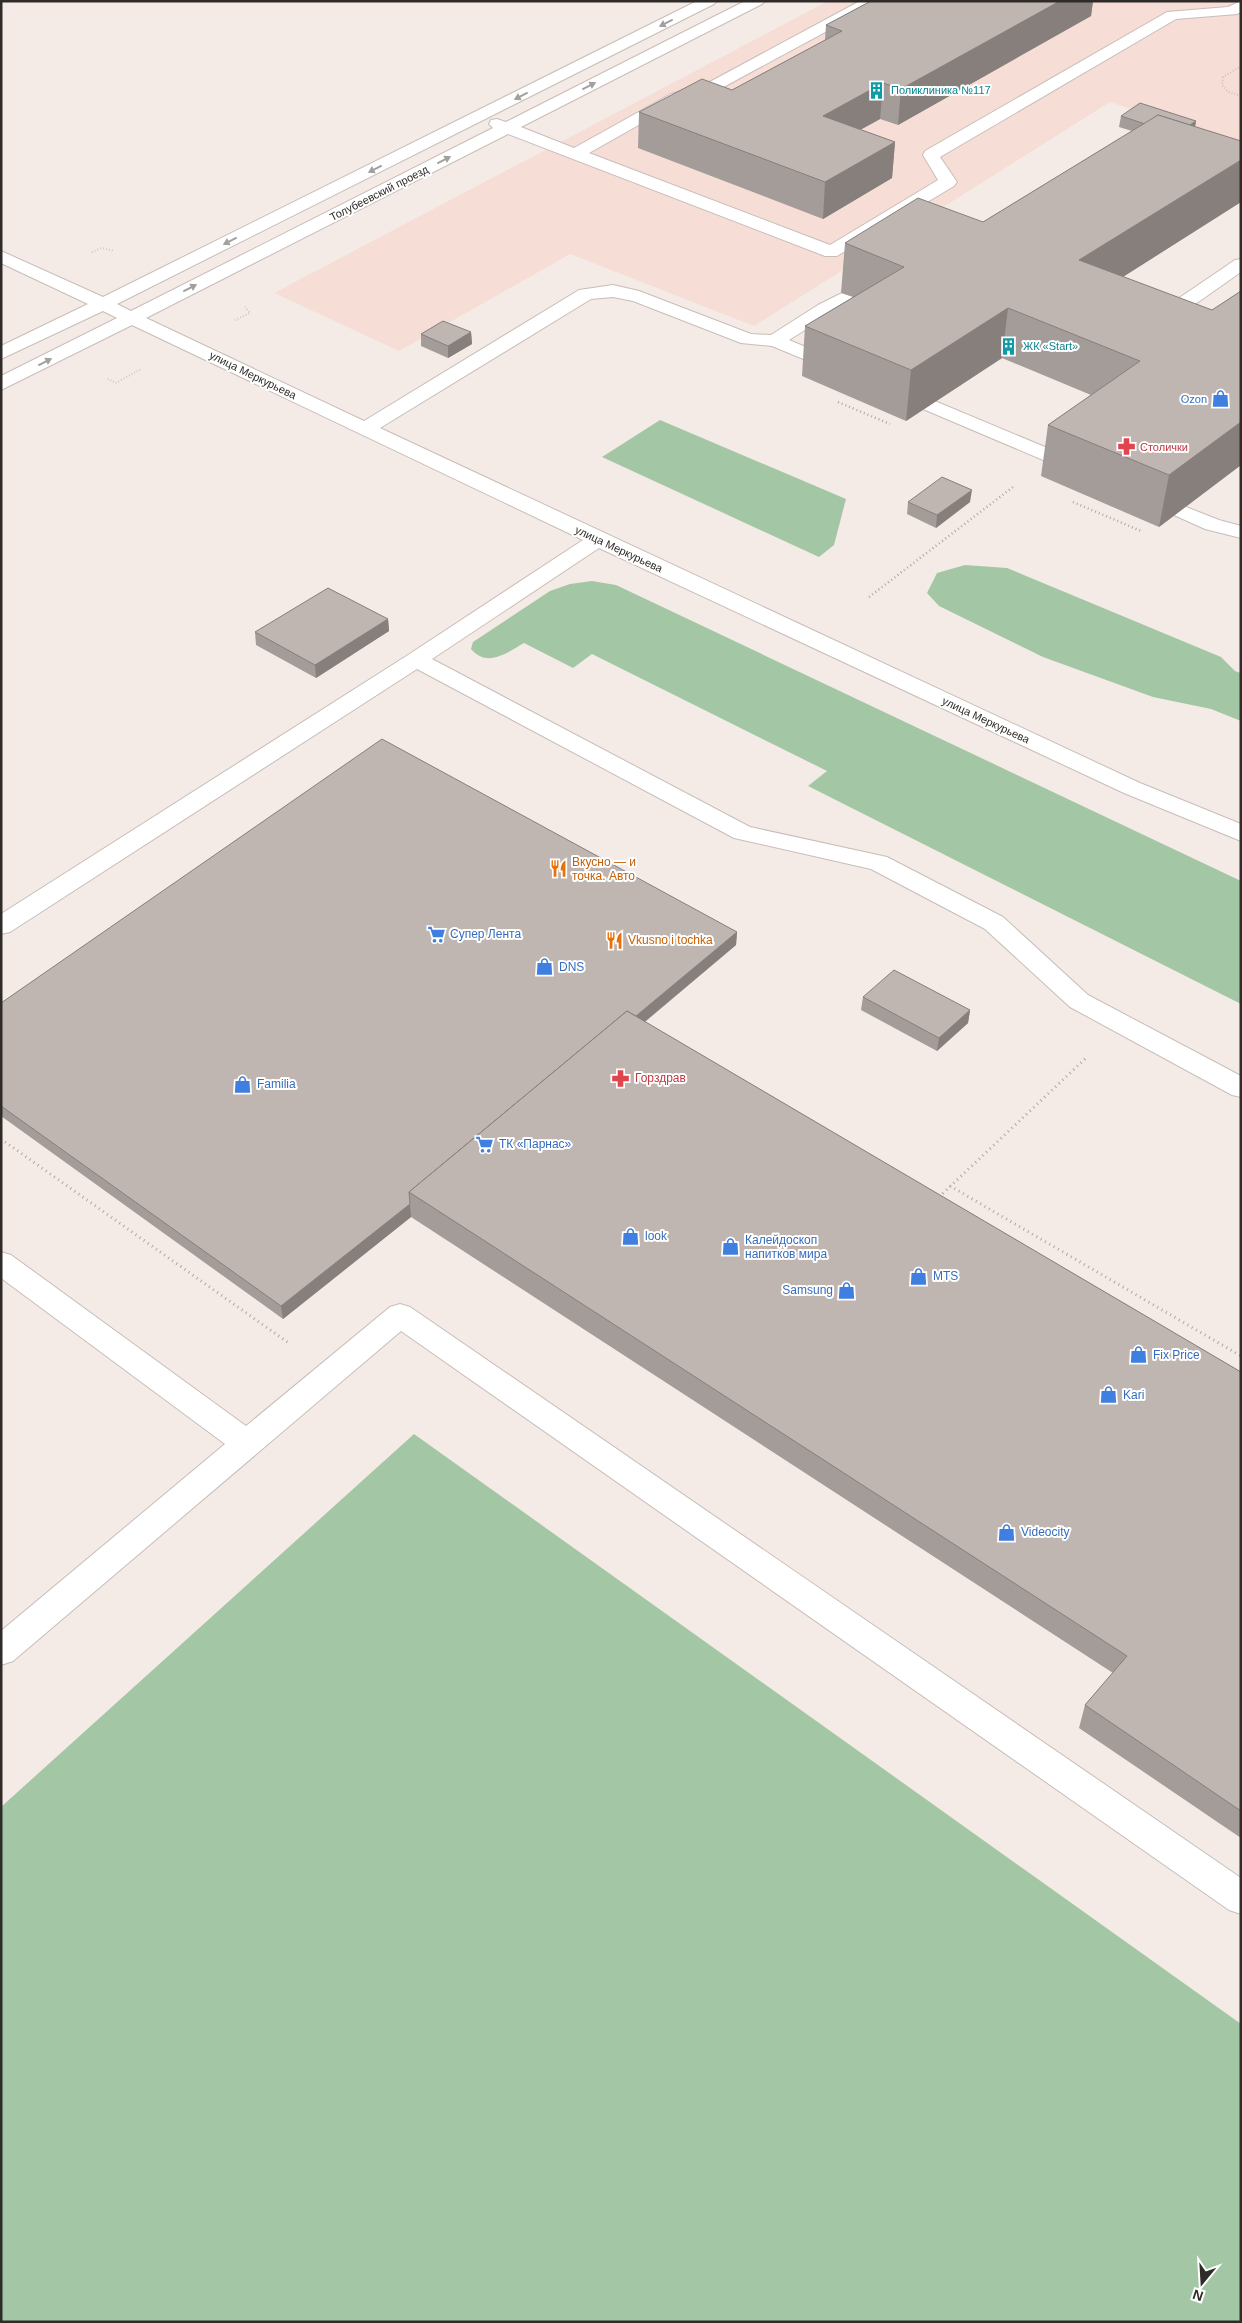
<svg xmlns="http://www.w3.org/2000/svg" width="1242" height="2323" viewBox="0 0 1242 2323" font-family="Helvetica,sans-serif">
  <style>
    .medical { fill: #f6ddd6 }
    .green { fill: #a3c7a4 }
    .lines { fill: none; stroke-linecap: round; stroke-linejoin: round }
    .minor-casing { stroke: #c7bdb9; stroke-width: 2 }
    .path-far2 { stroke: #afa7a3; stroke-width: 2; stroke-dasharray: 0.5 2.5; stroke-linecap: butt }
    .path-far1 { stroke: #afa7a3; stroke-width: 2.5; stroke-dasharray: 1 3; stroke-linecap: butt }
    .path { stroke: #afa7a3; stroke-width: 3; stroke-dasharray: 1 4; stroke-linecap: butt }
    .minor { fill: #fff; fill-rule: evenodd }
    .wall { fill: #a49c98 }
    .shaded-wall { fill: #867f7c }
    .building { fill: #bfb5b1; stroke: #867f7c }
    .oneway { fill: #a1a09f }
    .labels { text-anchor: middle; stroke-width: 4; stroke-linejoin: round; paint-order: stroke }
    .far-culture-label { font-size: 11px; fill: #0d838f; stroke: #fff; text-anchor: start }
    .far-street-label { font-size: 11px; fill: #2f2b29; stroke: #fff }
    .far-shop-label { font-size: 11px; fill: #366cbe; stroke: #fff; text-anchor: end }
    .far-health-label { font-size: 11px; fill: #be3a42; stroke: #fff; text-anchor: start }
    .food-label { font-size: 12px; fill: #c56008; stroke: #fff; text-anchor: start }
    .shop-label { font-size: 12px; fill: #366cbe; stroke: #fff; text-anchor: start }
    .health-label { font-size: 12px; fill: #be3a42; stroke: #fff; text-anchor: start }
  </style>
  <rect width="100%" height="100%" fill="#f5ebe6"/>
  <path class="medical" d="M828 1H1241V145L1110 102 754 326 570 254 399 351 274 293Z"/>
  <g class="green">
    <path d="M660 420 846 499 834 545 819 557 602 457Z"/>
    <path d="M965 565 1007 568 1221 657 1235 671 1241 673V721L1211 709 1153 697 1043 657 939 606 927 593 937 573Z"/>
    <path d="M592 581 616 585 1241 881V1004L808 786 827 771 592 654 573 668 524 643C507 653 487 668 471 649L473 642 550 591 570 584Z"/>
    <path d="M414 1434 1241 2024V2322H1V1807Z"/>
  </g>
  <g class="lines">
    <defs>
      <g id="minor">
        <path d="M697 1H717L714 4 117 304 131 311 493 128 489 124 491 120 497 119 506 122 745 1H765L762 4 521 127 574 148 671 94 706 84 860 1H880L877 4 718 90 683 100 589 153 830 245 938 180 923 155 925 151 1167 12 1228 7 1241 1V12L1237 14 1176 19 940 157 957 182 954 186 837 256H825L508 134 146 318 364 421 579 290 613 285 639 291 751 334 771 335 818 305 844 292H858L860 296 858 300 832 313 789 340 832 358 835 362 832 366 825 368 772 346 741 343 633 301 613 297 591 299 380 428 1140 783 1241 824V841L1124 793 599 548 432 659 750 827 887 857 1003 917 1088 995 1241 1076V1097L1232 1095 1070 1007 985 929 871 869 734 838 417 669 10 932 1 934V914L408 655 583 540 132 325 1 390V376L117 318 103 311 1 359V346L88 304 1 263V251L103 297Z"/>
        <path d="M1241 259V272L1174 319 1167 321 1160 319 1158 315 1160 311 1235 260Z"/>
        <path d="M930 399 1069 457 1072 461 1069 465 1062 467 1055 465 923 409 920 405 923 401Z"/>
        <path d="M1181 505 1219 520 1241 526V538L1205 529 1174 515 1171 511 1174 507Z"/>
        <path d="M1 1252 11 1255 246 1426 390 1307 400 1304 410 1307 1241 1878V1914L1229 1910 401 1331 13 1661 1 1665V1631L225 1444 1 1278Z"/>
      </g>
    </defs>
    <use href="#minor" class="minor-casing"/>
    <g class="path-far2">
      <path d="M1241 66 1223 77 1222 85 1229 92 1241 96"/>
      <path d="M92 252 101 248 114 251"/>
      <path d="M235 320 250 313 245 307"/>
      <path d="M108 379 116 383"/>
      <path d="M116 383 141 369"/>
    </g>
    <g class="path-far1">
      <path d="M838 402 890 424"/>
      <path d="M1073 502 1141 531"/>
      <path d="M869 597 1013 487"/>
    </g>
    <g class="path">
      <path d="M1 1139 290 1344"/>
      <path d="M950 1186 1241 1356"/>
      <path d="M939 1197 1087 1057"/>
    </g>
    <use href="#minor" class="minor"/>
  </g>
  <g class="wall">
    <path d="M871 1H1093L1091 16 898 125 880 119 860 130 895 142 892 178 823 219 638 148 639 112 732 90 825 40 826 25Z"/>
    <path d="M1121 116 1196 121 1195 127 1241 202 1123 277 1212 310 1241 291V465L1159 527 1041 476 1048 425 1091 395 1002 358 906 421 802 376 805 326 853 297 841 293 845 243 983 222 1132 131 1119 127Z"/>
    <path d="M471 332 472 344 448 358 421 346V334Z"/>
    <path d="M908 502H970L936 528 907 514Z"/>
    <path d="M388 619 389 631 316 678 256 645 255 632Z"/>
    <path d="M737 932 736 945 645 1022 1241 1372V1838L1079 1728 1085 1705 1113 1673 411 1217 283 1319 1 1116V1003Z"/>
    <path d="M863 997 970 1010 968 1023 937 1051 861 1010Z"/>
  </g>
  <g class="shaded-wall">
    <path d="M1060 1H1093L1091 16 898 125 901 89Z"/>
    <path d="M883 83 880 119 820 152 823 116Z"/>
    <path d="M1196 121 1194 132 1177 134Z"/>
    <path d="M895 142 892 178 823 219 825 182Z"/>
    <path d="M1241 160V202L1072 309 1079 260Z"/>
    <path d="M1008 308 1002 358 906 421 911 370Z"/>
    <path d="M471 332 472 344 448 358V346Z"/>
    <path d="M1241 422V465L1159 527 1169 475Z"/>
    <path d="M972 490 970 502 936 528 937 515Z"/>
    <path d="M388 619 389 631 316 678 315 665Z"/>
    <path d="M737 932 736 945 427 1204 418 1198Z"/>
    <path d="M970 1010 968 1023 937 1051 939 1038Z"/>
    <path d="M410 1204 411 1217 283 1319 281 1306Z"/>
  </g>
  <g class="building">
    <path d="M871 1H1060L901 89 883 83 823 116 895 142 825 182 639 112 702 79 732 90 842 31 826 25Z"/>
    <path d="M1140 103 1196 121 1190 125 1158 115 1145 124 1121 116Z"/>
    <path d="M1158 115 1241 141V160L1079 260 1212 310 1241 291V422L1169 475 1048 425 1140 361 1008 308 911 370 805 326 904 267 845 243 918 198 983 222Z"/>
    <path d="M443 321 471 332 448 346 421 334Z"/>
    <path d="M942 477 972 490 937 515 908 502Z"/>
    <path d="M328 588 388 619 315 665 255 632Z"/>
    <path d="M382 739 737 932 636 1016 627 1011 409 1192 410 1204 281 1306 1 1106V1003Z"/>
    <path d="M894 970 970 1010 939 1038 863 997Z"/>
    <path d="M627 1011 1241 1372V1811L1085 1705 1127 1656 409 1192Z"/>
  </g>
  <defs><path id="oneway-solid" d="M-6-.8H1V-3.2L6.5 0L1 3.2V.8H-6Z" transform="scale(1.25)"/></defs>
  <g class="oneway">
    <use href="#oneway-solid" transform="translate(666 23) rotate(153)"/>
    <use href="#oneway-solid" transform="translate(589 86) rotate(-27)"/>
    <use href="#oneway-solid" transform="translate(521 96) rotate(153)"/>
    <use href="#oneway-solid" transform="translate(444 160) rotate(-27)"/>
    <use href="#oneway-solid" transform="translate(375 169) rotate(153)"/>
    <use href="#oneway-solid" transform="translate(230 241) rotate(153)"/>
    <use href="#oneway-solid" transform="translate(190 288) rotate(-27)"/>
    <use href="#oneway-solid" transform="translate(45 362) rotate(-27)"/>
  </g>
  <defs>
    <symbol id="building-bare" viewBox="-9 -9 18 18"><path d="M-4-6H4V6H1V3H-1V6H-4ZM-2.5-4.3h1.7v1.8h-1.7ZM.8-4.3h1.7v1.8H.8ZM-2.5-1h1.7V.8h-1.7ZM.8-1h1.7V.8H.8Z" fill="#0f9aa8" stroke="#fff" stroke-width="2.5" paint-order="stroke"/></symbol>
    <symbol id="shop-bare" viewBox="-9 -9 18 18"><path d="M-5-2.5h2.3a2.7 3.5 0 0 1 5.4 0H5L5.5 6h-11ZM-1.5-2.5h3a1.5 2.3 0 0 0-3 0Z" fill="#3f7fe0" stroke="#fff" stroke-width="2.5" paint-order="stroke"/></symbol>
    <symbol id="pharmacy-bare" viewBox="-9 -9 18 18"><path d="M-2-6h4v4h4v4h-4v4h-4v-4h-4v-4h4Z" fill="#e0444e" stroke="#fff" stroke-width="2.5" paint-order="stroke"/></symbol>
    <symbol id="restaurant-bare" viewBox="-9 -9 18 18"><path d="M-5-6h1v4h1v-4h1v4h1v-4h1v5L-1.5 .5V6h-2V.5L-5-1ZM5-6V6H3V1.5H1.5Q1.5-4 5-6Z" fill="#e8710a" stroke="#fff" stroke-width="2.5" paint-order="stroke"/></symbol>
    <symbol id="supermarket-bare" viewBox="-9 -9 18 18"><path d="M-6-5.5h2.5l.6 2H6L4.5 2H-2.5L-4.4-4H-6ZM-1.5 3.2a1.3 1.3 0 1 0 .1 0ZM3 3.2a1.3 1.3 0 1 0 .1 0Z" fill="#3f7fe0" stroke="#fff" stroke-width="2.5" paint-order="stroke"/></symbol>
  </defs>
  <g fill-rule="evenodd">
    <use href="#building-bare" x="864" y="78" width="25" height="25"/>
    <use href="#building-bare" x="996" y="334" width="25" height="25"/>
    <use href="#shop-bare" x="1208" y="386" width="25" height="25"/>
    <use href="#pharmacy-bare" x="1114" y="434" width="25" height="25"/>
    <use href="#restaurant-bare" x="546" y="856" width="25" height="25"/>
    <use href="#supermarket-bare" x="424" y="922" width="25" height="25"/>
    <use href="#restaurant-bare" x="602" y="928" width="25" height="25"/>
    <use href="#shop-bare" x="532" y="954" width="25" height="25"/>
    <use href="#pharmacy-bare" x="608" y="1066" width="25" height="25"/>
    <use href="#shop-bare" x="230" y="1072" width="25" height="25"/>
    <use href="#supermarket-bare" x="472" y="1132" width="25" height="25"/>
    <use href="#shop-bare" x="618" y="1224" width="25" height="25"/>
    <use href="#shop-bare" x="718" y="1234" width="25" height="25"/>
    <use href="#shop-bare" x="906" y="1264" width="25" height="25"/>
    <use href="#shop-bare" x="834" y="1278" width="25" height="25"/>
    <use href="#shop-bare" x="1126" y="1342" width="25" height="25"/>
    <use href="#shop-bare" x="1096" y="1382" width="25" height="25"/>
    <use href="#shop-bare" x="994" y="1520" width="25" height="25"/>
  </g>
  <g class="labels">
    <g class="far-culture-label">
      <text x="891" y="94">Поликлиника №117</text>
      <text x="1023" y="350">ЖК «Start»</text>
    </g>
    <g class="far-street-label">
      <text transform="translate(379 193) rotate(-27)" y="4">Толубеевский проезд</text>
      <text transform="translate(253 375) rotate(26)" y="4">улица Меркурьева</text>
      <text transform="translate(619 549) rotate(25)" y="4">улица Меркурьева</text>
      <text transform="translate(986 720) rotate(25)" y="4">улица Меркурьева</text>
    </g>
    <g class="far-shop-label">
      <text x="1207" y="403">Ozon</text>
    </g>
    <g class="far-health-label">
      <text x="1140" y="451">Столички</text>
    </g>
    <g class="food-label">
      <text x="572" y="866">Вкусно — и<tspan x="572" dy="14">точка. Авто</tspan></text>
      <text x="628" y="944">Vkusno i tochka</text>
    </g>
    <g class="shop-label">
      <text x="450" y="938">Супер Лента</text>
      <text x="559" y="971">DNS</text>
      <text x="257" y="1088">Familia</text>
      <text x="499" y="1148">ТК «Парнас»</text>
      <text x="645" y="1240">look</text>
      <text x="745" y="1244">Калейдоскоп<tspan x="745" dy="14">напитков мира</tspan></text>
      <text x="933" y="1280">MTS</text>
      <text x="833" y="1294" text-anchor="end">Samsung</text>
      <text x="1153" y="1359">Fix Price</text>
      <text x="1123" y="1399">Kari</text>
      <text x="1021" y="1536">Videocity</text>
    </g>
    <g class="health-label">
      <text x="635" y="1082">Горздрав</text>
    </g>
  </g>
  <rect width="1242" height="2323" fill="none" stroke="#2f2b29" stroke-width="5"/>
  <g transform="translate(1202 2283) rotate(198)" stroke="#ffffff" stroke-width="4" paint-order="stroke">
  <path d="M0-4L9 19L0 12L-9 19Z" fill="#2f2b29"/>
  <text y="-8" font-size="14" font-weight="bold" text-anchor="middle" fill="#2f2b29">N</text>
  </g>
</svg>
